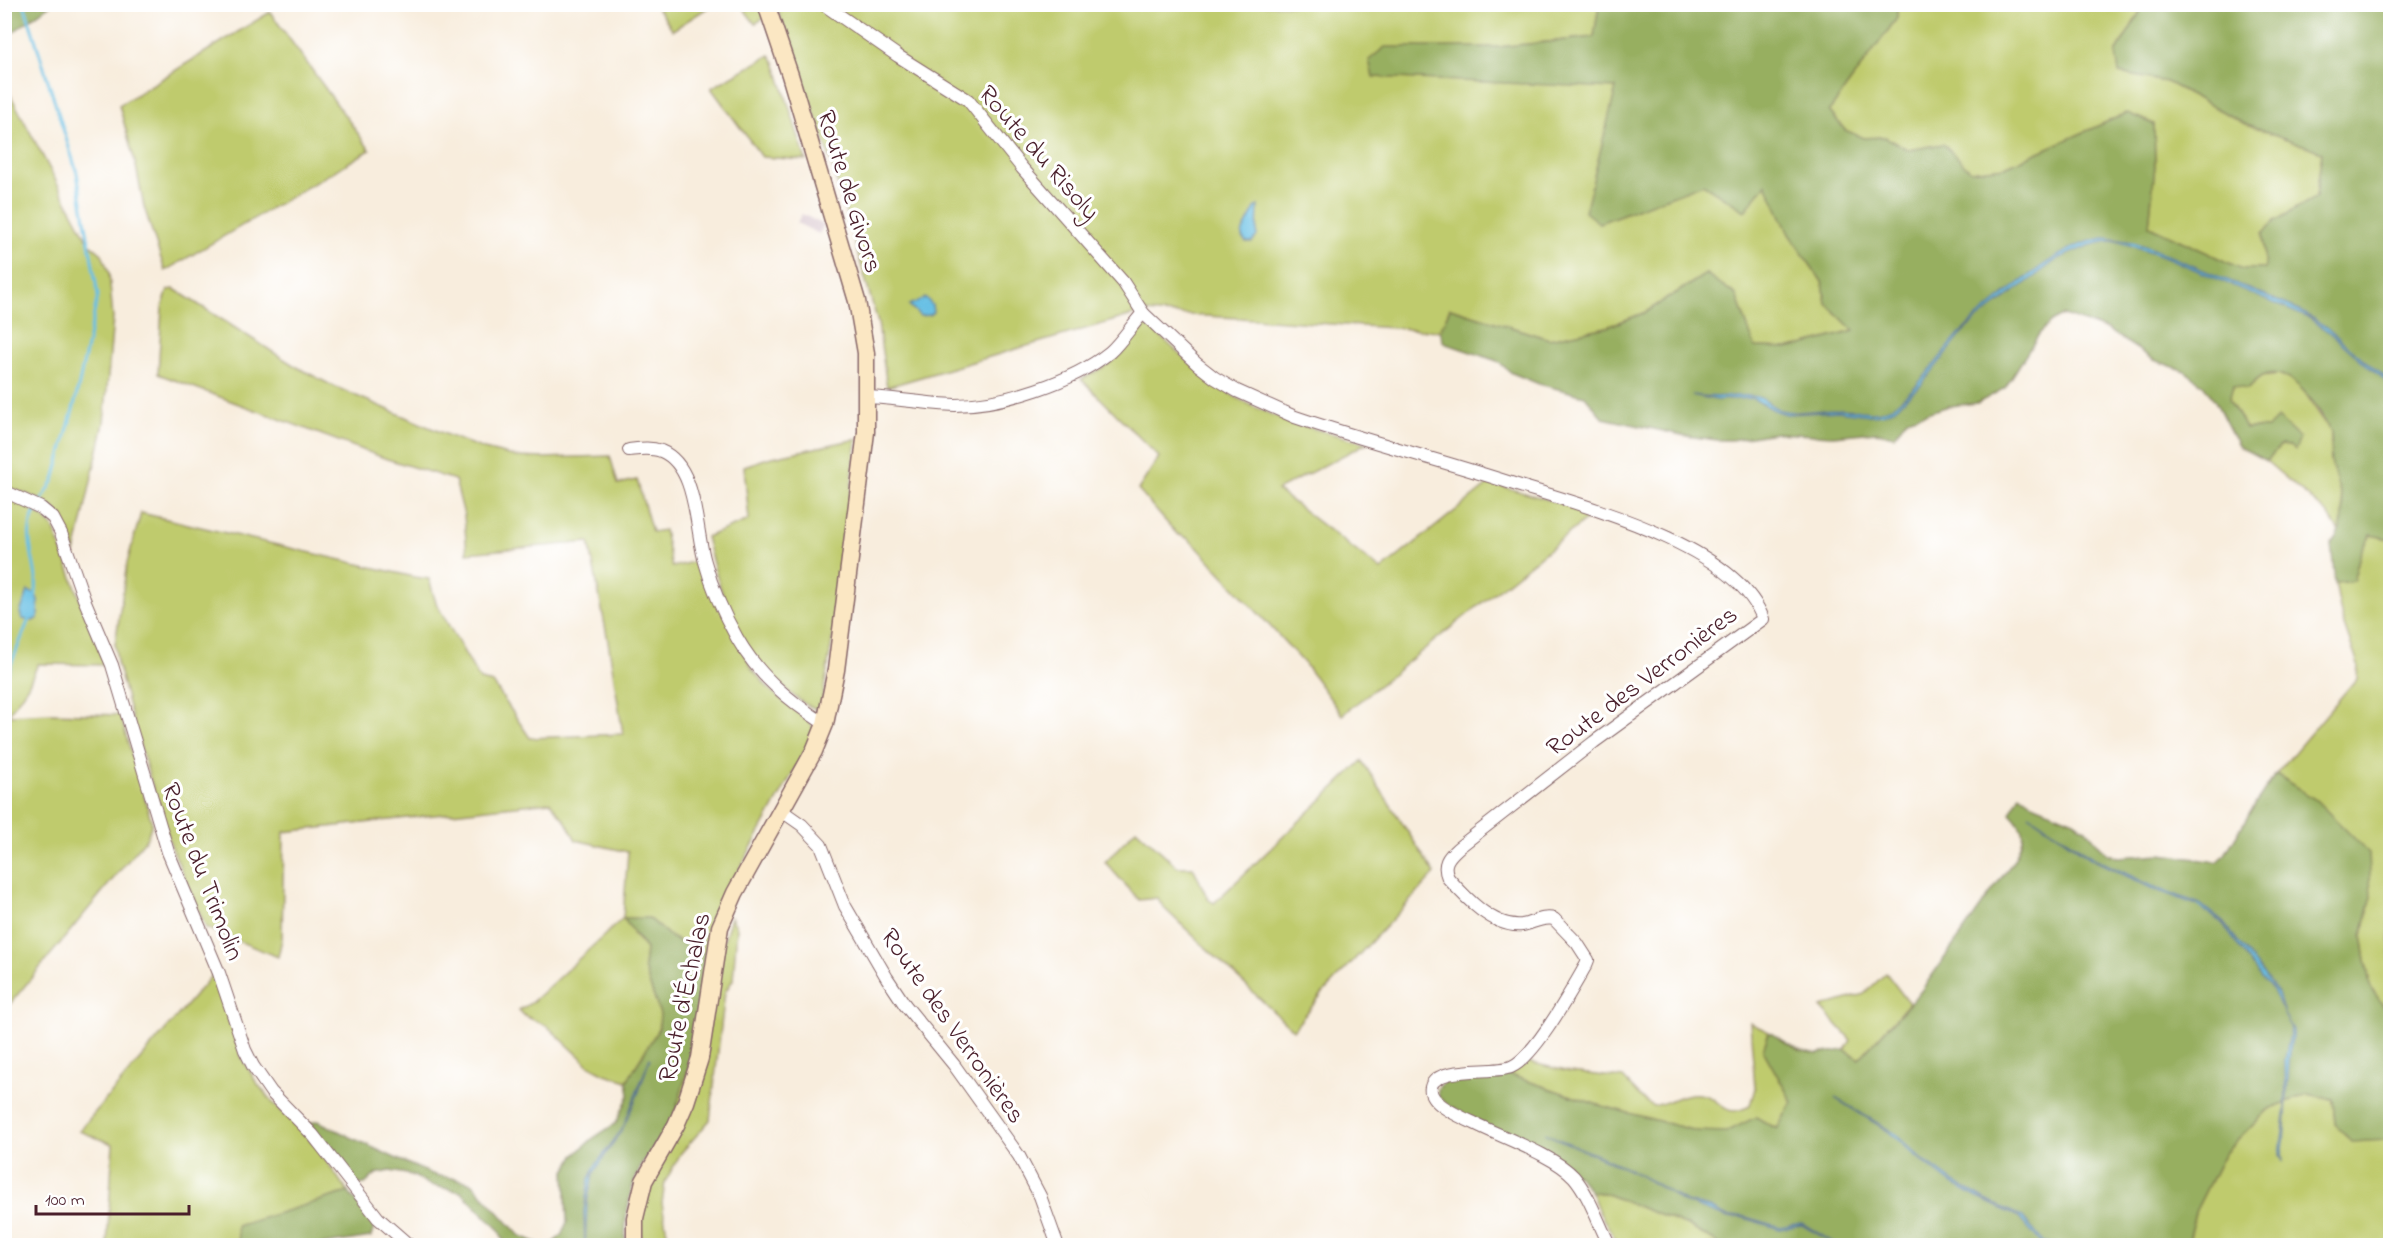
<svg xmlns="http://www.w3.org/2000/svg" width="2395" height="1250" viewBox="0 0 2395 1250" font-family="'Indie Flower',sans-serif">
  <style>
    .industrial { fill: #d2bdc6 }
    .green { fill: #bfcb6d; stroke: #84754c; stroke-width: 1.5 }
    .forest { fill: #97af60; stroke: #706746; stroke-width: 1.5 }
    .water { fill: #67c0e4; stroke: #587088; stroke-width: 1.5 }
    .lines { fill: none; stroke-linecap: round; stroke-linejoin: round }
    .stream { stroke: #67c0e4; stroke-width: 3 }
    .street-casing { stroke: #876769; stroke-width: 14 }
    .secondary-casing { stroke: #876769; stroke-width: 19 }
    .street { stroke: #fff; stroke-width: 12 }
    .secondary { stroke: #fbe7c3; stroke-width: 16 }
    .labels { text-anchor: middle; stroke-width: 6; stroke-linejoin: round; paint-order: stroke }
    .street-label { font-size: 26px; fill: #4a1f2b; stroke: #fff }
  </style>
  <rect width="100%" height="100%" fill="#fff"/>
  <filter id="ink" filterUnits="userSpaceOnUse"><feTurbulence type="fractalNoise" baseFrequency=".0167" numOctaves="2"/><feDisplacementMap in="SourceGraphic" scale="12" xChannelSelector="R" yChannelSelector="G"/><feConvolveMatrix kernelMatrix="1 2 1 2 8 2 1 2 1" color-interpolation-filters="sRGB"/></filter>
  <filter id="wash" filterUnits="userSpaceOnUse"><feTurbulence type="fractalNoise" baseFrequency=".008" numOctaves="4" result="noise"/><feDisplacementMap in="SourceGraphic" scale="24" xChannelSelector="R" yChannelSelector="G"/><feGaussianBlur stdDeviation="1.35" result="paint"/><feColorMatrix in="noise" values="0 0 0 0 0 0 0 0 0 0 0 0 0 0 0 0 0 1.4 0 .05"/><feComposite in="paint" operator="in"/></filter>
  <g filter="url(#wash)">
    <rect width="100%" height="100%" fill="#f8eddd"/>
    <path class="industrial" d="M802 214 824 225 819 234 797 223Z"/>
    <g class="green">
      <path d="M655 5H712L673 30Z"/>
      <path d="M741 5H760L765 17 755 24Z"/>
      <path d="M776 5H1599L1594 37 1499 47 1617 88 1599 223 1703 184 1745 210 1766 183 1789 234 1823 283 1826 303 1854 331 1791 348 1755 347 1736 295 1706 274 1646 312 1607 327 1549 339 1450 308 1440 331 1143 312 887 387 878 323 830 158Z"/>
      <path d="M1897 5H2144L2116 53 2120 73 2167 82 2244 123 2322 152 2316 197 2275 221 2266 269H2242L2149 226 2155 165 2154 124 2127 113 2005 167 1970 171 1943 144 1909 150 1885 137 1863 138 1845 130 1829 111 1897 18Z"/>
      <path d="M270 12 370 150 165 271 144 207 136 166 119 105Z"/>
      <path d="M770 55 775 62 806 160 762 157 711 88Z"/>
      <path d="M4 83 89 243 102 254 109 273 113 318 104 423 75 553C59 502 52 504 5 486Z"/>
      <path d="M174 289 295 366 331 385 452 437 484 449 517 457 542 458 610 456 618 484 637 480 652 532 664 530 672 567 701 560 752 669 771 691 810 722 814 729 812 738 724 897 712 925 706 954 672 938 649 918 633 934 646 949 644 968 660 1014 659 1028 627 1081 605 1074 590 1066 547 1026 525 1016 519 1010 531 1003 623 918 628 852 576 840 566 822 550 802 284 832 282 939 278 957 206 928 172 848 137 737 117 662 115 645 127 563 141 513 414 577 429 579 436 603 480 680 493 683 530 738 623 734 608 641 589 542 467 553 464 515 455 480 387 459 158 374 162 308 168 290Z"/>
      <path d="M1144 326 1150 327C1174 348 1198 372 1224 390 1267 419 1318 430 1367 443L1277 490 1381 570 1490 483 1594 513 1342 715 1305 664 1197 547 1187 538 1177 534 1138 490 1159 457 1081 379C1112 365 1125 353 1144 326Z"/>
      <path d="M2279 374 2300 385 2331 432V459L2345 510 2340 533 2328 514 2266 461 2281 445 2289 446 2267 428H2245L2229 399 2234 385 2247 389 2262 376Z"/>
      <path d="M857 439 836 617 822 701 818 710C799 703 784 689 771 674 764 666 755 658 749 649 728 619 715 573 706 537L749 520 744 466 768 458Z"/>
      <path d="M5 496C23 505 40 511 53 527L105 665 38 664 28 686 8 715 52 713 120 715 152 823 147 838 5 1010Z"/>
      <path d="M2371 535 2390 539V1006L2386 1010 2370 986 2362 935 2371 899 2286 780 2276 774 2357 678 2358 665 2342 619 2335 583 2353 581 2361 551Z"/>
      <path d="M1362 761 1435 874 1322 994 1293 1030 1166 910 1157 898 1139 900 1105 862 1136 829 1178 867H1193L1208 899 1214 903Z"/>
      <path d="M731 917 737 928 733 980 725 992 710 1120 681 1153 665 1182 662 1203 669 1245 641 1246 640 1222Z"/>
      <path d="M1886 973 1909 1003 1859 1059 1845 1050 1851 1040 1821 1007 1864 994Z"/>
      <path d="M213 974 242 1058 256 1082 273 1103 316 1146 348 1192 237 1226 239 1245H107L113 1144 79 1131Z"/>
      <path d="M1750 1023 1769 1032 1763 1050 1792 1102 1777 1129 1756 1117 1726 1133 1696 1131 1595 1104 1507 1074 1529 1062 1570 1072 1623 1078 1646 1102 1653 1106C1669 1103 1683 1092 1699 1094 1723 1096 1720 1121 1750 1106L1755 1088Z"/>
      <path d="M2307 1094 2333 1099 2335 1124 2387 1140 2390 1145V1245L2187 1246 2195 1212 2224 1154 2269 1109Z"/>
      <path d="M1591 1192 1604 1193 1688 1226 1721 1245 1644 1246 1643 1243 1632 1242 1631 1245H1619L1599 1212Z"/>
    </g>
    <g class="forest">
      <path d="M5 4H50V5L5 38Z"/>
      <path d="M1599 5H1897V18L1829 111 1845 130 1863 138 1885 137 1909 150 1943 144 1971 171 2005 167 2127 113 2154 124 2155 165 2149 226 2242 269H2265L2263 233 2275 221 2316 197 2322 152 2244 123 2167 82 2119 73 2116 53 2144 5H2390V539L2371 535 2361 551 2353 581 2335 583 2331 544C2354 515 2339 494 2331 462 2329 452 2334 439 2330 430 2321 410 2288 360 2261 377 2256 380 2251 386 2247 389L2233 386 2229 400 2245 428H2267L2278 418 2300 439 2295 450 2289 446 2281 445 2266 461 2238 446 2215 401 2204 386 2185 371 2154 360 2108 330 2064 315 2051 322 2039 334 2005 388 1978 403 1949 406 1907 419 1894 436 1876 432 1833 436 1776 433 1731 440H1717L1686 436 1603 418 1585 396 1539 384 1512 373 1497 361 1444 343 1440 331 1450 308 1549 339 1607 327 1646 312 1706 274 1736 295 1755 347 1791 348 1854 331 1826 303 1823 283 1789 234 1766 184 1745 211 1703 184 1599 223 1585 212 1616 88 1373 77 1369 60 1385 47H1499L1594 37Z"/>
      <path d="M2276 774 2316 800 2369 853 2371 899 2362 935 2370 986 2390 1016V1145L2387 1140 2352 1142 2335 1124 2333 1099 2307 1094 2269 1109 2224 1154 2195 1212 2187 1245H1721L1688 1226 1604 1193 1591 1192 1578 1176 1449 1106 1438 1096V1089L1444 1081 1453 1078 1507 1074 1595 1104 1696 1131 1726 1132 1756 1117 1777 1129 1792 1102 1763 1050 1769 1032 1799 1050 1817 1054 1845 1050 1859 1059 1921 991 2014 860C2024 838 2028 831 2010 813L2020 794 2035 805 2074 821 2085 828 2106 853 2118 857 2161 854 2217 862 2224 856 2256 803Z"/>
      <path d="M623 918H649L672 938 706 954 707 972 702 1024 672 1122 642 1163 632 1188 626 1217 625 1245 549 1246 561 1236 567 1222 565 1171 574 1156 592 1139 616 1123 629 1095 627 1081 659 1028 660 1014 644 968 646 949Z"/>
      <path d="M318 1121C356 1140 393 1158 432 1174 446 1179 460 1177 473 1184L519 1235 542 1245H505L499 1230 461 1192 430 1185 412 1175 390 1171 376 1174 365 1184 358 1185 307 1124Z"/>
      <path d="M348 1192 375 1224 371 1237 319 1245H239L237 1226Z"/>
    </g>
    <g class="water">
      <path d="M1258 206 1257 236 1252 242H1246L1242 237 1243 231 1255 208Z"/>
      <path d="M2105 238 2132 242 2148 247 2299 310 2325 326 2390 382V385L2330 333 2309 318 2161 255 2117 241H2108L2090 245 2059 258 1979 318 1967 328 1922 384 1895 408 1883 414 1870 415 1838 411 1787 414 1776 411 1752 398 1717 400 1692 395C1715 399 1730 395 1751 396 1763 396 1770 406 1780 410 1798 415 1820 409 1839 409 1857 408 1875 418 1892 406 1927 383 1945 344 1977 317 2012 290 2059 244 2105 238Z"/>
      <path d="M926 298 932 305 933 312 930 315 920 316 909 305Z"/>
      <path d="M28 591C42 595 38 605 38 618L33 621 22 619 20 613Z"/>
      <path d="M2029 815 2094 858 2152 886 2200 904 2223 922 2278 993 2284 1014 2293 1030C2285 1072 2289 1112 2282 1155L2283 1162 2280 1155 2286 1108 2285 1060 2291 1029 2272 988 2261 978 2222 923 2197 905 2151 888 2092 859Z"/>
      <path d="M650 1058 638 1094 623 1128 593 1174 587 1202 585 1245 584 1211 589 1179 595 1166 623 1128Z"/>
      <path d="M1835 1098 1893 1132 1922 1159 1951 1180 1986 1200 2023 1217 2043 1242 2056 1245H2043L2019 1217 1976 1197 1948 1181 1917 1157 1888 1131Z"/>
      <path d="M1544 1133 1625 1167 1686 1202 1710 1208 1728 1217 1742 1216 1780 1227 1802 1223 1837 1245 1802 1225 1780 1229 1741 1217 1728 1218 1681 1201 1660 1186 1631 1171Z"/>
    </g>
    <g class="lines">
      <g class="stream">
        <path d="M24 4 77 173 98 295 75 402 54 480 40 503"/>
        <path d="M35 598C42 566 18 540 37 508"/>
        <path d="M4 682 29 619"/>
      </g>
    </g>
  </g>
  <g filter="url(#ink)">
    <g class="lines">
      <defs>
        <g id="street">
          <path d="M823 4 898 56 968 100 1022 168 1123 282 1143 313 1197 364 1215 378 1237 391 1295 417C1369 442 1444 461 1517 485 1585 506 1737 546 1763 619L1594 742 1458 848C1448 857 1442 864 1448 878 1465 897 1493 928 1522 925 1533 923 1543 916 1554 919L1577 943 1588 960 1586 965C1572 989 1535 1057 1511 1067 1494 1074 1436 1065 1431 1087 1427 1103 1463 1118 1474 1123 1501 1137 1554 1155 1574 1177 1590 1196 1598 1223 1610 1246"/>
          <path d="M867 397C896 398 926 404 955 405 1002 405 1073 382 1110 352 1122 341 1132 325 1143 313"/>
          <path d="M629 450C639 449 650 447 661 451 698 466 695 530 705 562 712 588 724 615 737 638 758 675 789 701 825 724"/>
          <path d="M4 491 41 508 53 518 61 533 84 599 112 665 168 852 219 973 245 1050 253 1066 271 1092 313 1135 378 1218 410 1246"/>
          <path d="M782 811 802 825 821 845 845 906 887 978 905 1005 954 1065 1019 1156 1040 1196 1058 1246"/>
        </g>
        <path id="secondary" d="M635 1246V1218L644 1181 676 1125 686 1102 700 1058 720 927 735 893 814 751 825 724 836 670 866 432V353L857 301 790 75 766 4"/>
      </defs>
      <use href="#street" class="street-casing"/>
      <use href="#secondary" class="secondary-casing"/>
      <use href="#street" class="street"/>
      <use href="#secondary" class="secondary"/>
    </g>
  </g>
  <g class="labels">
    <g class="street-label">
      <text transform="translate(1040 152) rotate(49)" y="9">Route du Risoly</text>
      <text transform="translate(851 191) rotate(73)" y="9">Route de Givors</text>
      <text transform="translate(1641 680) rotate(-37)" y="9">Route des Verronières</text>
      <text transform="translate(204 871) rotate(69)" y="9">Route du Trimolin</text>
      <text transform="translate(683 997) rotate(-78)" y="9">Route d'Échalas</text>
      <text transform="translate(954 1025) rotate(55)" y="9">Route des Verronières</text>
    </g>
  </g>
  <rect width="2395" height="1250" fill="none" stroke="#fff" stroke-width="24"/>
  <path d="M36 1205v9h153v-9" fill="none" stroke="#4a1f2b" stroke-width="3"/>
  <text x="45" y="1205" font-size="18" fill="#4a1f2b" stroke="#ffffff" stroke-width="4.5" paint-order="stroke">100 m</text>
</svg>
